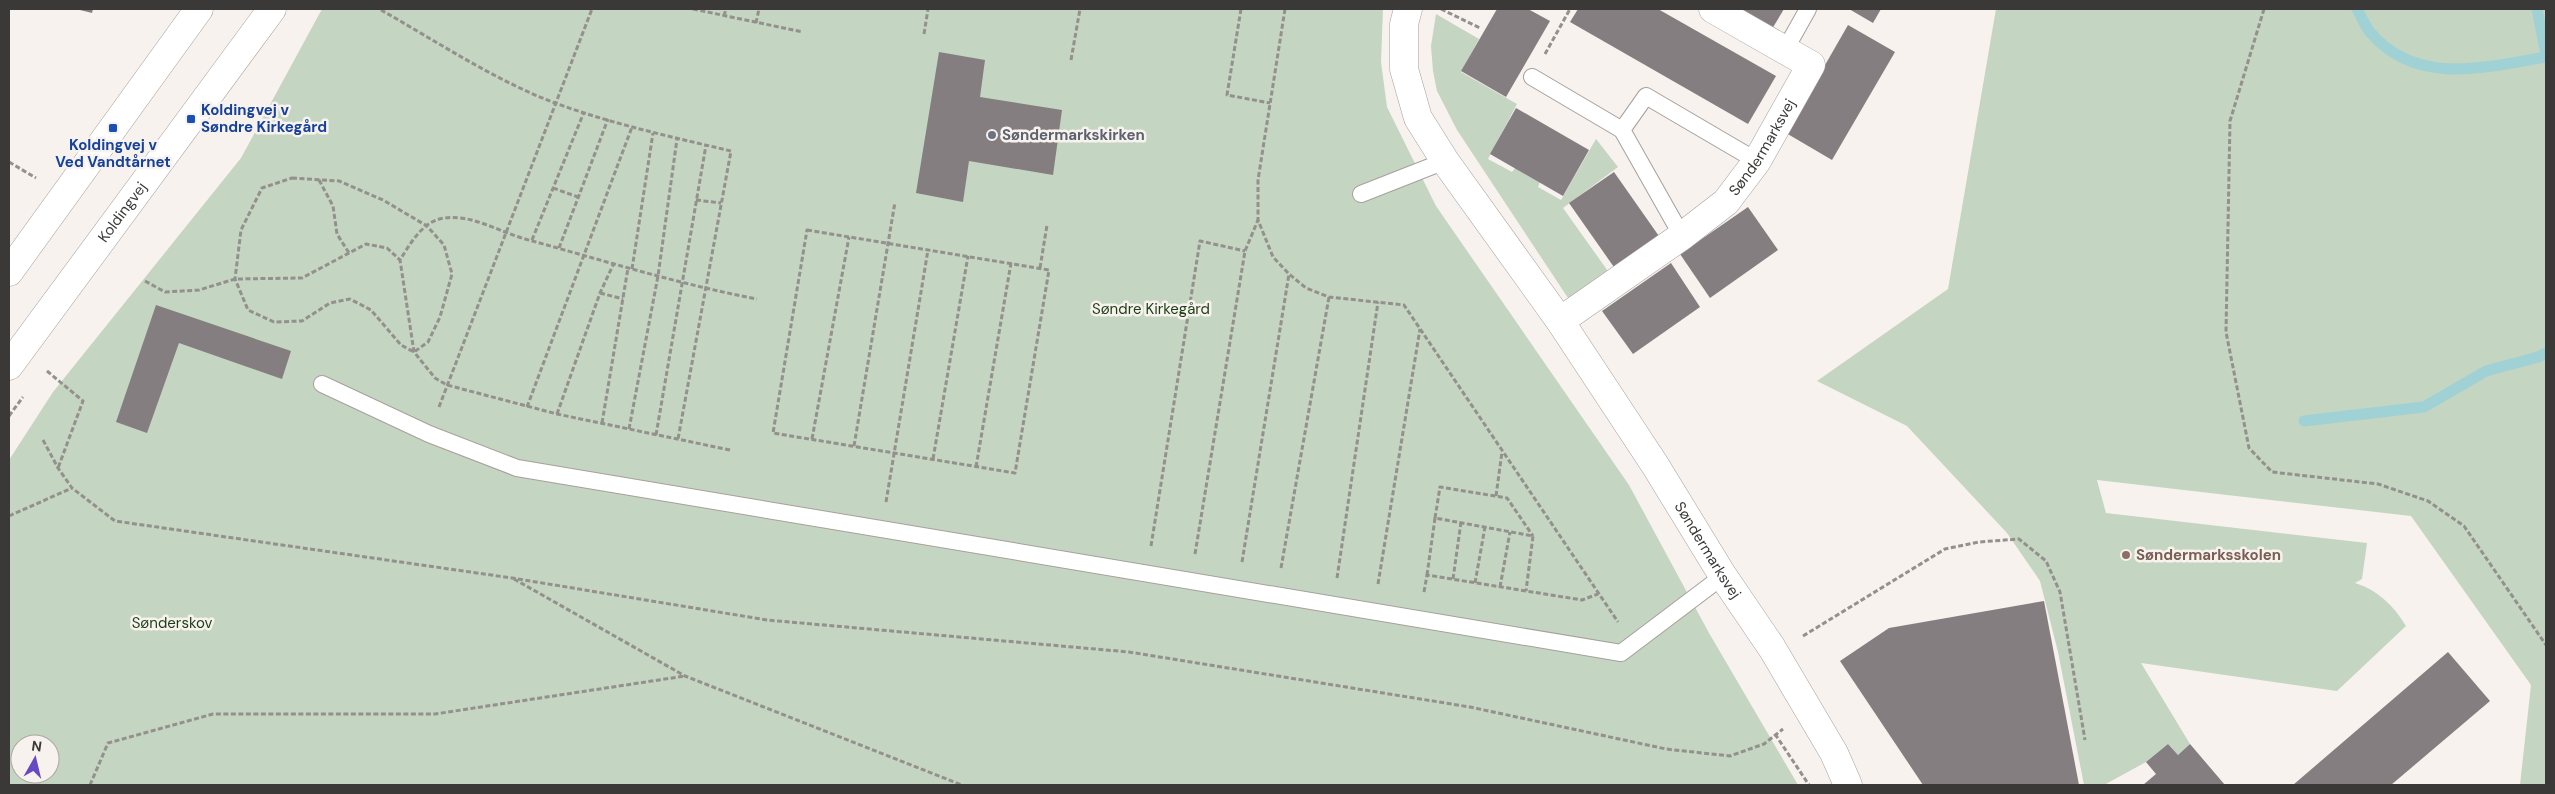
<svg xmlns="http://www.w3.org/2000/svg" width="2555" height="794" viewBox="0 0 2555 794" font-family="'DM Sans',sans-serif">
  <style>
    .green { fill: #c4d5c1; fill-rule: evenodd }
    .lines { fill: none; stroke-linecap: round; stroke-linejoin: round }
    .stream { stroke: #a0d1d5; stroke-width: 11 }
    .building { fill: #857e80 }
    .service-casing { stroke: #a6a09c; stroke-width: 18 }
    .minor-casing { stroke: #a6a09c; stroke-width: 29 }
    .secondary-casing { stroke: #a6a09c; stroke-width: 29 }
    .path { stroke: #94908d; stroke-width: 3; stroke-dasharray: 5 2.5; stroke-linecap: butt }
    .service { stroke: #fff; stroke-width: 16 }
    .minor { stroke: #fff; stroke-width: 28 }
    .secondary { stroke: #fff; stroke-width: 28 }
    .transit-dot { fill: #1a4fb4; stroke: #f8f2ee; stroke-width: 2 }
    .worship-dot { fill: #6b7280; stroke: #f8f2ee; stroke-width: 2 }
    .education-dot { fill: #8d6e63; stroke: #f8f2ee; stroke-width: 2 }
    .labels { text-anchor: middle; stroke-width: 5; stroke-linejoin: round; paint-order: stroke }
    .transit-label { font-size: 15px; font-weight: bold; fill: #164399; stroke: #f8f2ee; text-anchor: start }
    .worship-label { font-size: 15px; font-weight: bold; fill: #5b616d; stroke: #f8f2ee; text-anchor: start }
    .street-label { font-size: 15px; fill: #3b3937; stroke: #f8f2ee }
    .park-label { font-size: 15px; fill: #183e13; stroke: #f8f2ee }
    .education-label { font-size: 15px; font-weight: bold; fill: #785e54; stroke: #f8f2ee; text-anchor: start }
  </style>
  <rect width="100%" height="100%" fill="#f8f2ee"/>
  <g class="green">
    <path d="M322 9H1383L1381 62 1387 107 1436 206 1629 485 1709 633 1798 785H9V460L53 392 241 158ZM20 744H50V774H20Z"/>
    <path d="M1996 9H2546V785H2520L2531 685 2411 516 2097 480 2106 513 2367 543 2362 579 2355 583C2378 590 2394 606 2406 626L2337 691 2141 663 2190 744 2178 755 2168 744 2146 762 2104 785H2084L2058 652 2040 581 2007 533 1907 426 1817 381 1948 289Z"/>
    <path d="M1436 14 1479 39 1461 72 1517 104 1488 159 1512 172 1515 168 1540 182 1538 187 1561 200 1596 139 1618 167 1563 208 1610 274 1570 301 1457 130 1437 91 1433 71 1431 46Z"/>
  </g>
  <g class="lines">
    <g class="stream">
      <path d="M2357 9C2361 16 2365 26 2370 32 2416 87 2486 67 2546 57"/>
      <path d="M2537 9 2546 54"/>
      <path d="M2304 421 2424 407 2486 371 2538 357 2546 353"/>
    </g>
  </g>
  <g class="building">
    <path d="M76 9H93L92 13Z"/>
    <path d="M1497 9H1528L1550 21 1506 97 1461 71Z"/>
    <path d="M1578 9H1658L1776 76 1748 124 1570 22Z"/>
    <path d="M1724 9H1784L1769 34Z"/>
    <path d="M1849 9H1881L1873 23Z"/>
    <path d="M1848 25 1895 52 1832 160 1786 133Z"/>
    <path d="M939 52 985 60 980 97 1062 110 1053 175 969 161 963 202 916 193Z"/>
    <path d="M1516 108 1589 150 1563 196 1490 154Z"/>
    <path d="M1614 172 1661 239 1616 270 1569 203Z"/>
    <path d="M1748 207 1778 250 1710 298 1680 254Z"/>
    <path d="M1671 263 1700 307 1633 354 1602 311Z"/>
    <path d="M156 305 291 351 282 379 179 343 147 433 116 422Z"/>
    <path d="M2044 601 2079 785H1923L1840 661 1889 628Z"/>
    <path d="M2448 652 2490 701 2391 785H2293Z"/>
    <path d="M2168 744 2178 755 2190 744 2225 785H2143L2156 774 2146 762Z"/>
  </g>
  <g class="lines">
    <defs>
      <g id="service">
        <path d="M1785 50 1808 9"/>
        <path d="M1532 77 1622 130"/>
        <path d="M1361 194 1445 161"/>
        <path d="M1682 236 1622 130 1646 96 1757 161"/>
        <path d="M322 384 429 434 517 468 1621 653 1723 576"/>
      </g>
      <g id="minor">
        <path id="s1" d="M1408 9 1404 24V69L1418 118 1445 161 1560 321 1655 465 1723 576 1772 648 1834 753 1848 785"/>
        <path id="s2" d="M1560 321 1682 236 1726 202 1757 161 1811 65 1713 9"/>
      </g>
      <g id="secondary">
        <path d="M9 272 199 9"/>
        <path id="s3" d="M9 366 272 9"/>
      </g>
    </defs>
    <use href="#service" class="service-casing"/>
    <use href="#minor" class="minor-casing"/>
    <use href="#secondary" class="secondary-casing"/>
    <g class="path">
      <path d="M693 9 803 32"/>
      <path d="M1241 9 1227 95 1270 103"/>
      <path d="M1285 9 1258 180V220L1273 257 1289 274 1306 288 1329 297 1404 305 1618 622"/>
      <path d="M1441 9 1480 28"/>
      <path d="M2264 9 2230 121 2226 332 2249 448 2272 472 2378 484 2428 501 2464 526 2546 645"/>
      <path d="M381 10C436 41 496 81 555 103 612 124 672 137 731 151L678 439"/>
      <path d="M724 16 726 9"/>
      <path d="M756 23 759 9"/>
      <path d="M924 34 928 9"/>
      <path d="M1545 54 1570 9"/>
      <path d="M1071 60 1080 9"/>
      <path d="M9 162 36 178"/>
      <path d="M292 178 339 181 383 200 427 226 444 245 452 274 440 317 428 342 414 352 401 345 371 310 350 299 330 303 302 321 274 322 248 310 235 279 241 230 262 188Z"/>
      <path d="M319 180 333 206 337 234 349 253"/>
      <path d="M553 188 578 197"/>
      <path d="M696 200 721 203"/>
      <path d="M807 230 1049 270 1015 473 773 433Z"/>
      <path d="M532 240 584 112"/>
      <path d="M559 248 608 119"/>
      <path d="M1040 268 1047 225"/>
      <path d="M632 269 653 133"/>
      <path d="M145 281 165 292 199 290 235 279 302 278 366 244 387 248 400 260"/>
      <path d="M600 293 623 299"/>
      <path d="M47 371 83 401 58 468"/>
      <path d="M439 407 592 9"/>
      <path d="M527 407 632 127"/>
      <path d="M557 414 600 293 614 263"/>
      <path d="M9 416 23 397"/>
      <path d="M602 423 628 268"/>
      <path d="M629 429 658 276 677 139"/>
      <path d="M656 435 706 145"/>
      <path d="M812 439 849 237"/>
      <path d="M43 440 58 468 72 488 115 521 512 578 767 620 1129 652 1470 707 1666 749 1730 756 1764 744 1783 729"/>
      <path d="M854 446 895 202"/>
      <path d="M730 450 557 414 447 385 435 378 414 352 400 260C410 244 423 220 445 218 471 214 500 232 525 239 602 260 678 284 757 299"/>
      <path d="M933 459 968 256"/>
      <path d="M976 467 1011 263"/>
      <path d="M1496 496 1502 452"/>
      <path d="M886 502 928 250"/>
      <path d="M9 516 72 488"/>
      <path d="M1435 518 1440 487 1507 498 1533 536"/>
      <path d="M1151 546 1200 241 1245 251"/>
      <path d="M1195 554 1245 251 1258 220"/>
      <path d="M1242 562 1289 274"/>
      <path d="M1281 568 1329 297"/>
      <path d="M1427 575 1435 518 1533 536 1526 591"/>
      <path d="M1337 578 1378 302"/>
      <path d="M514 579 685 676 962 785"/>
      <path d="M1453 579 1461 522"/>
      <path d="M1475 583 1485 527"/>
      <path d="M1378 584 1420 329"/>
      <path d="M1500 587 1510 532"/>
      <path d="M1424 592 1427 575 1582 600 1598 594"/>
      <path d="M1803 636 1945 549 1979 542 2019 539 2046 561 2060 592 2085 740"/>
      <path d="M1775 734 1809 785"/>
      <path d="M90 785 108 743 213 714H435L685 676"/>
    </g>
    <use href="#service" class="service"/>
    <use href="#minor" class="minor"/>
    <use href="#secondary" class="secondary"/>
  </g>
  <g class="transit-dot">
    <rect x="186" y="114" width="10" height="10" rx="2.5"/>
    <rect x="108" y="123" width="10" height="10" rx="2.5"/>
  </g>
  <circle class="worship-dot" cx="992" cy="135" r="5"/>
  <circle class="education-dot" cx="2126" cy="555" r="5"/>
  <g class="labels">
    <g class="transit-label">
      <text x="201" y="115">Koldingvej v<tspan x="201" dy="17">Søndre Kirkegård</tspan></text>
      <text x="113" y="150" text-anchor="middle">Koldingvej v<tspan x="113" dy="17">Ved Vandtårnet</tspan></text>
    </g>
    <g class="worship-label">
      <text x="1002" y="140">Søndermarkskirken</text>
    </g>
    <g class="street-label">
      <text dy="5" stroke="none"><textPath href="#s2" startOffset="270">Søndermarksvej</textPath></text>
      <text dy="5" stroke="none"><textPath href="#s3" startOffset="191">Koldingvej</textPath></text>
      <text dy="5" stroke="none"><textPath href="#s1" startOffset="632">Søndermarksvej</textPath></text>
    </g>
    <g class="park-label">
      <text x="1151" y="314">Søndre Kirkegård</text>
      <text x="172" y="628">Sønderskov</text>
    </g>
    <g class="education-label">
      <text x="2136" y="560">Søndermarksskolen</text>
    </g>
  </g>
  <rect width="2555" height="794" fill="none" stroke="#3b3937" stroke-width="20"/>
  <g transform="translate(35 759) rotate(8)"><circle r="24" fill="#f8f2ee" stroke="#aca8a5"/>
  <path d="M0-4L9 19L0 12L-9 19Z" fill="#674ac3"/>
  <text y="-8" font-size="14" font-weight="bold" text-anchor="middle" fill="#3b3937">N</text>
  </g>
</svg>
